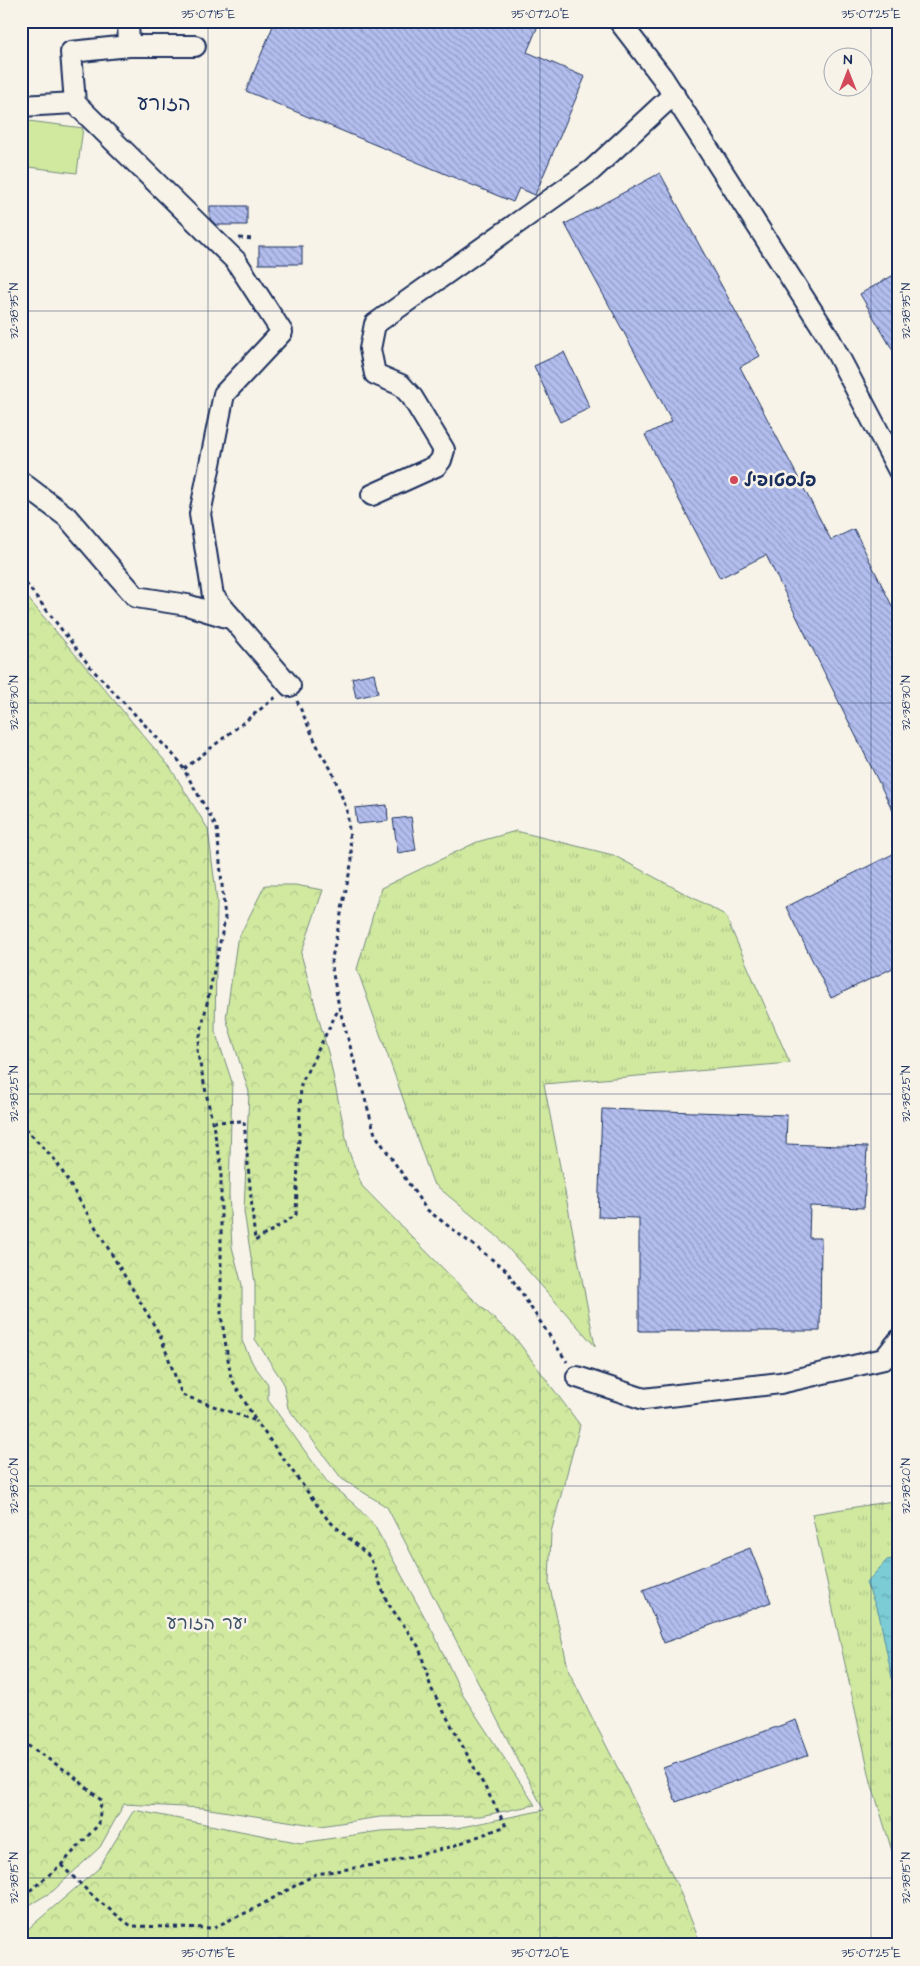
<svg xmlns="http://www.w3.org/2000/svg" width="920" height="1966" viewBox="0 0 920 1966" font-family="'Architects Daughter','Playpen Sans Hebrew',sans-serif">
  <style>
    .grass { fill: url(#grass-tufts); stroke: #768c7e }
    .forest { fill: url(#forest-crowns); stroke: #768c7e }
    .pitch { fill: #d0e99f; stroke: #768c7e }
    .water { fill: url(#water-ripples); stroke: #558da5 }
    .building { fill: url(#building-back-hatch); stroke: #1b2f5e }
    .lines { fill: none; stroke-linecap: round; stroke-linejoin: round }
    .street-casing { stroke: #1b2f5e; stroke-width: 24 }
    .path { stroke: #1b2f5e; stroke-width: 3; stroke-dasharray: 4 4; stroke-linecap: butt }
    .street { stroke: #f7f3e8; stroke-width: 20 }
    .ticks { fill: none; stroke: #1b2f5e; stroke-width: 1; stroke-opacity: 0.45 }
    .poi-dot { fill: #d1495b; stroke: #f7f3e8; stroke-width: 2 }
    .labels { text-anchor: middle; stroke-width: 5; stroke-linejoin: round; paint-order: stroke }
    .poi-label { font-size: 18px; font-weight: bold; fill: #1b2f5e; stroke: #f7f3e8; text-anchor: start }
    .park-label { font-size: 18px; fill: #3f546b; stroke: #f7f3e8 }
    .quarter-label { font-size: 20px; fill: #1b2f5e; stroke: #f7f3e8 }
    .neatline { fill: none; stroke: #1b2f5e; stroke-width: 2 }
    .ticks-label { font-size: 12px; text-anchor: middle; fill: #1b2f5e }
  </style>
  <defs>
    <pattern id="grass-tufts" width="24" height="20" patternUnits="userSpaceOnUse" patternTransform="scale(1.25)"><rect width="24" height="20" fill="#d0e99f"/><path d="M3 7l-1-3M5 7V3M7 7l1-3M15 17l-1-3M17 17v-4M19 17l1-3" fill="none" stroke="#b2c88b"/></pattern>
    <pattern id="forest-crowns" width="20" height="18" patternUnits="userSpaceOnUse" patternTransform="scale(1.25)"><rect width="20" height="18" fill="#d0e99f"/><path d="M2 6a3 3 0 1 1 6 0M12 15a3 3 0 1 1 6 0" fill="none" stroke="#b2c88b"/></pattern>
    <pattern id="water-ripples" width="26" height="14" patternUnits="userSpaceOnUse" patternTransform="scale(1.25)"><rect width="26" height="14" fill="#7bccd5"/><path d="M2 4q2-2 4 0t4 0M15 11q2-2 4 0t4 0" fill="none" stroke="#64a6b0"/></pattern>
    <pattern id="building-back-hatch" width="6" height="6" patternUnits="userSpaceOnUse" patternTransform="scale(1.25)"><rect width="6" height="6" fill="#b3beef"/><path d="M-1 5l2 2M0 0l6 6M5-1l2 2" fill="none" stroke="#919bc5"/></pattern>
  </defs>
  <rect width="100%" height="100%" fill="#f7f3e8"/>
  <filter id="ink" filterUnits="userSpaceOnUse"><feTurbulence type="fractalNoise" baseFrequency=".02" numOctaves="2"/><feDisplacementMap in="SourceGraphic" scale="10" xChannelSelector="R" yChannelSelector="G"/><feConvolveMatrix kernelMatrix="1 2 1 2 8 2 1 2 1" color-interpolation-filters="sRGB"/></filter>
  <g filter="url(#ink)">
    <g class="grass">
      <path d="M516 831 613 855 725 915 790 1063 544 1084 595 1346 498 1237 433 1183 357 969 381 888 477 842Z"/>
      <path d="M899 1500V1874L871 1782 812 1514Z"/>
    </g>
    <g class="forest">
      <path d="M21 590 170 767 208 829 217 901 215 1031 232 1082 229 1194 232 1247 242 1285V1341L253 1364 268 1384V1400L328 1483 354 1504 374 1525 434 1634 462 1694 535 1805 480 1816 380 1817 320 1826 203 1808 124 1804 100 1847 53 1891 21 1910Z"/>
      <path d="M265 885H295L323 890 301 954 329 1056 349 1152 362 1186 472 1298 516 1339 580 1425 551 1532 549 1583 569 1672 679 1889 701 1945H21V1935L98 1869 134 1810 301 1843 380 1831 457 1828 544 1810 387 1507 342 1479 288 1408 283 1382 255 1339V1283L244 1211 249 1092 226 1018 237 941Z"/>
    </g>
    <path class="pitch" d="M21 120 83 128 77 173 21 166Z"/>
    <path class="water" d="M899 1558V1712L879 1614 866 1583 887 1560Z"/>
    <g class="building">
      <path d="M275 21H522L537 28 527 52 585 77 535 195 519 188 513 202 246 91Z"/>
      <path d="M660 173 760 356 740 367 831 540 854 529 899 620V823L766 555 720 578 645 435 672 421 565 224Z"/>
      <path d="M210 206H247V225H216L210 219Z"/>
      <rect x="259" y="246" width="43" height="18"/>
      <path d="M899 272V361L860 294Z"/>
      <path d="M564 352 590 408 560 422 534 366Z"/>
      <path d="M374 673 378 693 356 698 352 678Z"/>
      <path d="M387 805 388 821 357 824 355 808Z"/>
      <path d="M411 817 416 850 398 853 393 819Z"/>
      <path d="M899 851V965L831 998 786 907Z"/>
      <path d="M602 1109 787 1115 786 1144 867 1147 864 1208 810 1206 809 1238H821L820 1331H639V1218L598 1217Z"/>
      <path d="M750 1548 771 1602 664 1643 643 1590Z"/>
      <path d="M796 1720 809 1755 676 1802 663 1768Z"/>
    </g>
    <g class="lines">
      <defs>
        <g id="street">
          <path d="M128 21 129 46"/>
          <path d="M619 21 662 77 828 336 899 471"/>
          <path d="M195 46H129L71 52 75 103 236 261 282 332 224 394 200 514 213 596 290 686"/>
          <path d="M21 106 75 103"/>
          <path d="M21 482 67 517 136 597 187 605 233 619"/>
          <path d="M372 495 436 466 441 460 444 450 412 397 401 385 375 374 370 349 375 324 592 170 674 94"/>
          <path d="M577 1377 644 1399 780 1383 884 1359 899 1340"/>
        </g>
      </defs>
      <use href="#street" class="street-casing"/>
      <g class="path">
        <path d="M239 238 255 239"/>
        <path d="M21 577 92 669 179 761 217 828 225 919 197 1050 221 1163V1315L231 1378 256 1421 182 1395 160 1335 56 1161 21 1124"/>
        <path d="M297 701 321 754 331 769 347 810 352 860 331 963 339 1007 375 1134 426 1209 506 1270 567 1362"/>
        <path d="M184 769 276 697"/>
        <path d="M213 1122 244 1121 255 1241 296 1215 301 1084 339 1008"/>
        <path d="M21 1741 71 1774 101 1800 99 1824 61 1865 21 1898"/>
        <path d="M61 1865 95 1898 131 1926 212 1928 252 1910 316 1874 386 1863 450 1847 506 1826 431 1688 419 1647 387 1602 370 1557 328 1520 256 1421"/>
      </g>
      <use href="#street" class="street"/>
    </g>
  </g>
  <path class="ticks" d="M208 21V1945M540 21V1945M871 21V1945M21 311H899M21 703H899M21 1094H899M21 1486H899M21 1878H899"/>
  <circle class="poi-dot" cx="734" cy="480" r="5"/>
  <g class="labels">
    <g class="poi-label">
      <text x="744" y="486">פלסטופיל</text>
    </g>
    <g class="park-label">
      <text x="207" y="1629">יער הזורע</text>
    </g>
    <g class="quarter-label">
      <text x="164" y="110">הזורע</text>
    </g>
  </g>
  <rect width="920" height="1966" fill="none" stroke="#f7f3e8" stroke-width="55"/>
  <g transform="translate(848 72)"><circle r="24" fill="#f7f3e8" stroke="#9fa5b1"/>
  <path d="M0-4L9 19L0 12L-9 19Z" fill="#d1495b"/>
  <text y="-8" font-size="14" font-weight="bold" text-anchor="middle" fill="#1b2f5e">N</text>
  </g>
  <rect x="28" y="28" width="864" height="1910" class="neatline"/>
  <g class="ticks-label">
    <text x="208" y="18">35°07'15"E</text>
    <text x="540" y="18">35°07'20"E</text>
    <text x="871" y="18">35°07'25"E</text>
    <text transform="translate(14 311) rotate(-90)" y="4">32°38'35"N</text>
    <text transform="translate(906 311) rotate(-90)" y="4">32°38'35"N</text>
    <text transform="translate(14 703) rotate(-90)" y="4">32°38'30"N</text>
    <text transform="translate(906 703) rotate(-90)" y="4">32°38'30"N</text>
    <text transform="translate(14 1094) rotate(-90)" y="4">32°38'25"N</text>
    <text transform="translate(906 1094) rotate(-90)" y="4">32°38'25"N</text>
    <text transform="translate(14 1486) rotate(-90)" y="4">32°38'20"N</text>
    <text transform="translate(906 1486) rotate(-90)" y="4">32°38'20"N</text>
    <text transform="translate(14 1878) rotate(-90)" y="4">32°38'15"N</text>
    <text transform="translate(906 1878) rotate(-90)" y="4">32°38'15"N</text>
    <text x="208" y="1957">35°07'15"E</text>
    <text x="540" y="1957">35°07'20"E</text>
    <text x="871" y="1957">35°07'25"E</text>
  </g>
</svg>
